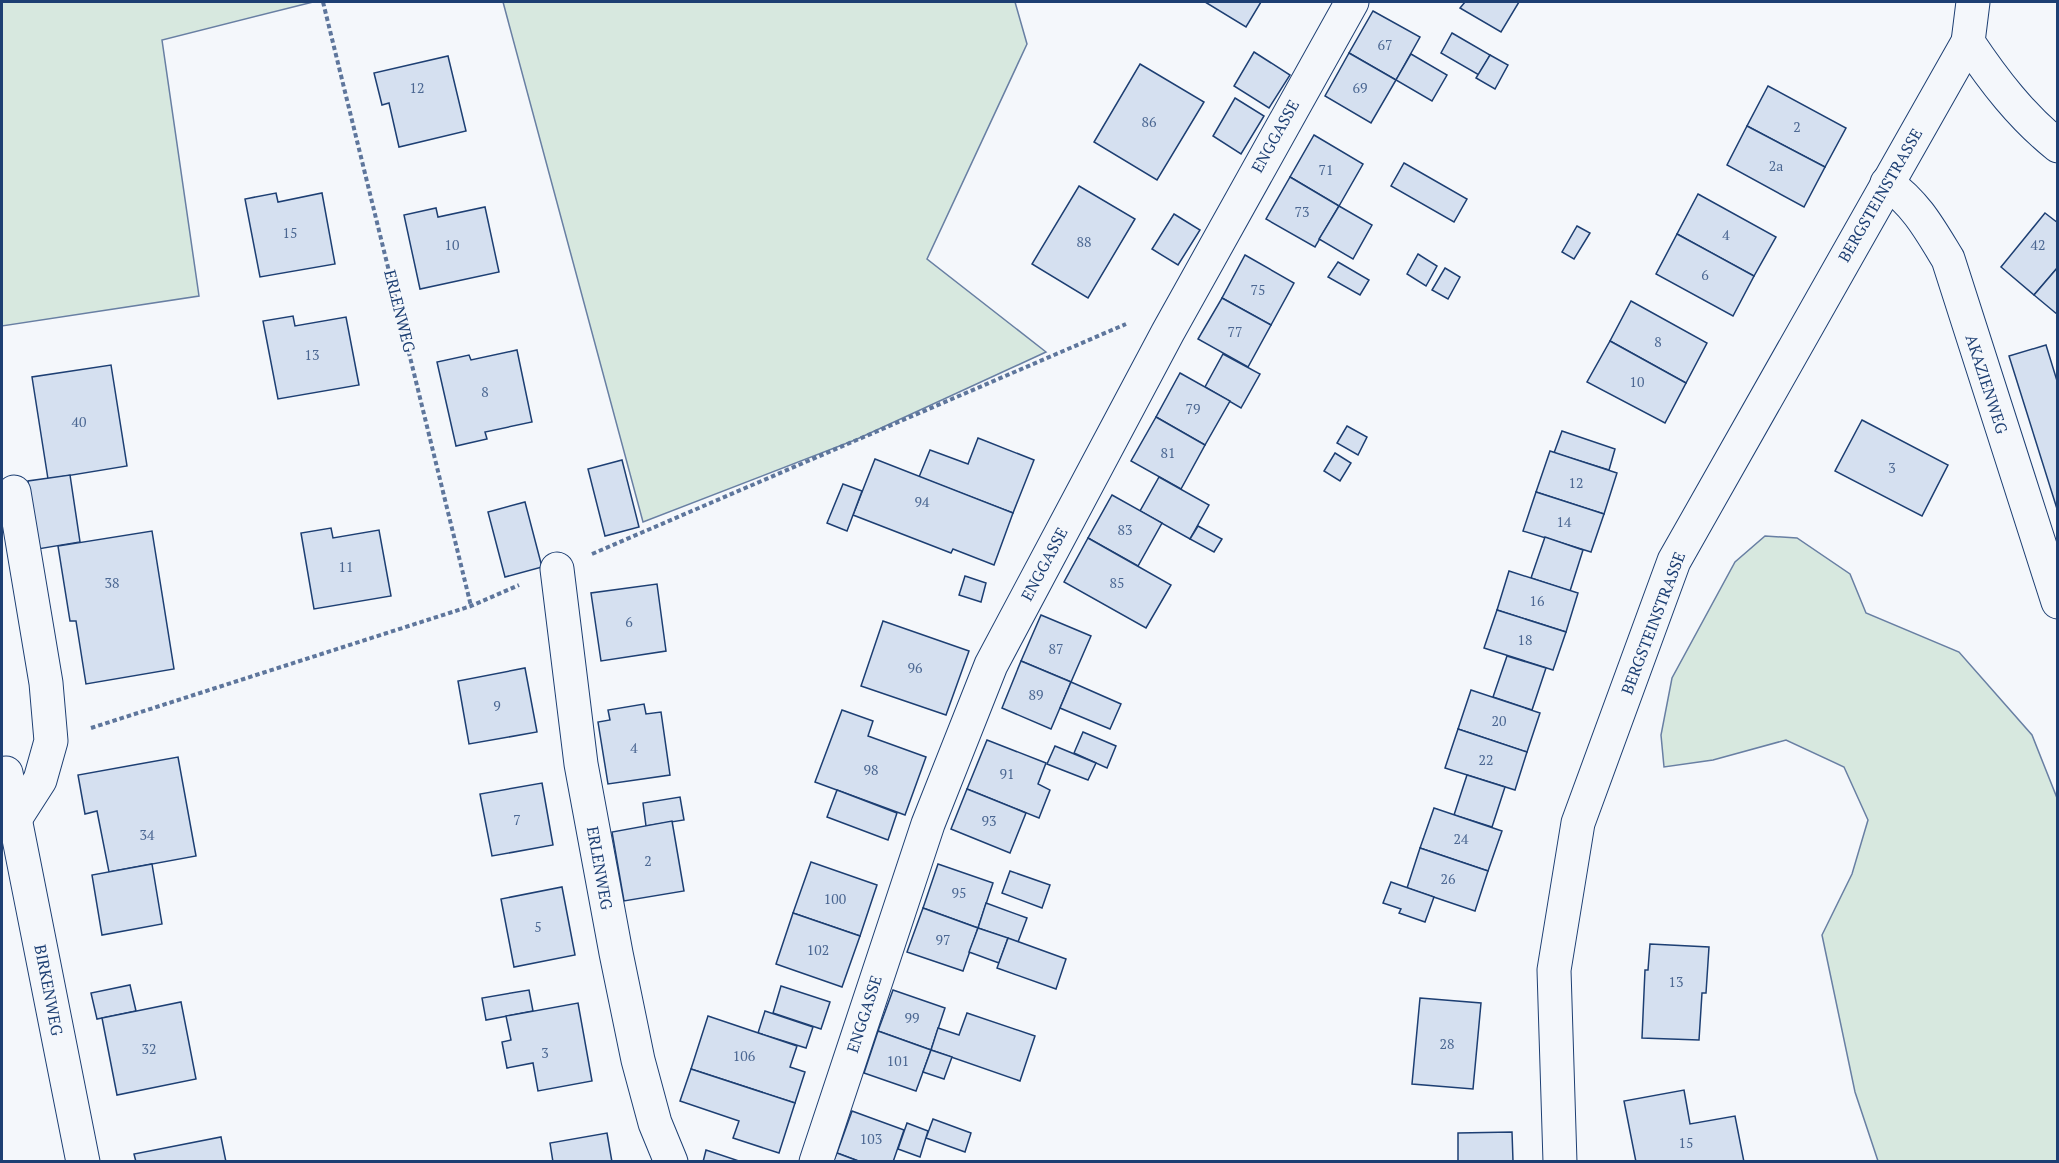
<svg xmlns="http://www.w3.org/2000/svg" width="2059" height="1163" viewBox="0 0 2059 1163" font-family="'PT Serif',serif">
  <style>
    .green { fill: #d7e8df; stroke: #687fa3; stroke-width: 1.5 }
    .building { fill: #d5e0f0; stroke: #1d3f73; stroke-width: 1.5 }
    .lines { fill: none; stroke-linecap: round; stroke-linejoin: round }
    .minor-casing { stroke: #1d3f73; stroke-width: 35 }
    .path { stroke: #5e769c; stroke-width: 4; stroke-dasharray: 4.5 3; stroke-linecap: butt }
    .minor { stroke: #f4f7fb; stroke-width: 33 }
    .labels { text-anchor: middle; stroke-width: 4.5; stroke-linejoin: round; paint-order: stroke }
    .number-label { font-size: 14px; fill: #4b6792 }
    .street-label { font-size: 16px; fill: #1d3f73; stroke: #f4f7fb }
  </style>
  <rect width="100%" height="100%" fill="#f4f7fb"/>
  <g class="green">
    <path d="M2 2H313L162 40 199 296 2 326Z"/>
    <path d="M503 2H1015L1027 44 927 259 1046 352 855 440 643 522Z"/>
    <path d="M1765 536 1797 538 1850 574 1866 613 1959 652 2032 735 2057 798V1161H1878L1855 1092 1822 935 1852 874 1868 820 1844 767 1786 740 1713 760 1664 767 1661 735 1672 678 1735 562Z"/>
  </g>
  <g class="building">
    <path d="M1205 2H1261L1246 27Z"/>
    <path d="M1465 2H1519L1501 32 1460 8Z"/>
    <path d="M1373 11 1420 37 1396 80 1349 53Z"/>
    <path d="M1452 33 1490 55 1479 75 1441 53Z"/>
    <path d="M1254 52 1290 75 1269 108 1234 86Z"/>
    <path d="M1349 53 1396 80 1371 123 1325 96Z"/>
    <path d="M1411 54 1447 75 1432 101 1396 80Z"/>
    <path d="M1490 55 1508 65 1495 89 1476 78Z"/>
    <path d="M448 56 466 131 399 147 389 103 382 105 374 73Z"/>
    <path d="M1140 64 1204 102 1157 180 1094 142Z"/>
    <path d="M1768 86 1846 128 1825 167 1747 126Z"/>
    <path d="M1235 98 1264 116 1241 154 1213 136Z"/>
    <path d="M1747 126 1825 167 1804 207 1727 165Z"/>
    <path d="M1314 135 1363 164 1339 206 1290 177Z"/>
    <path d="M1404 163 1467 199 1454 222 1391 186Z"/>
    <path d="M1290 177 1339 206 1315 247 1266 219Z"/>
    <path d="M1079 186 1135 219 1088 298 1032 264Z"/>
    <path d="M276 193 278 202 322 193 335 264 260 277 245 199Z"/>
    <path d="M1698 194 1776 237 1754 276 1677 234Z"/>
    <path d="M1339 206 1372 225 1353 259 1319 239Z"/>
    <path d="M485 207 499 272 420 289 404 215 436 208 438 217Z"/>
    <path d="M2045 213 2058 223V267L2034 295 2001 267Z"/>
    <path d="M1174 214 1200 230 1178 265 1152 249Z"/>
    <path d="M1577 226 1590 233 1574 259 1562 252Z"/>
    <path d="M1677 234 1754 276 1733 316 1656 274Z"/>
    <path d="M1418 254 1437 266 1426 286 1407 274Z"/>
    <path d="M1245 255 1294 283 1271 325 1222 298Z"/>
    <path d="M1338 262 1369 280 1360 295 1328 277Z"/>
    <path d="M2058 267V315L2034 295Z"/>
    <path d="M1445 268 1460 277 1448 299 1432 290Z"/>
    <path d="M1222 298 1271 325 1248 367 1198 339Z"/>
    <path d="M1631 301 1707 343 1686 383 1610 341Z"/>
    <path d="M293 316 295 326 346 317 359 385 278 399 263 321Z"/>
    <path d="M1610 341 1686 383 1665 423 1587 382Z"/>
    <path d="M2046 345 2058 384V512L2009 356Z"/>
    <path d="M517 350 532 422 485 432 487 439 456 446 437 362 469 355 471 360Z"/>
    <path d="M1223 354 1260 374 1241 408 1205 387Z"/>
    <path d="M111 365 127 466 48 479 32 377Z"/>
    <path d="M1180 373 1230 401 1205 445 1156 417Z"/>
    <path d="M1156 417 1205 445 1181 489 1131 461Z"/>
    <path d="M1862 420 1948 465 1922 516 1835 471Z"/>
    <path d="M1347 426 1367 437 1358 455 1337 443Z"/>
    <path d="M1562 431 1615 449 1609 470 1554 453Z"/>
    <path d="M978 438 1034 460 1013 513 919 477 930 450 968 464Z"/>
    <path d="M1550 451 1617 473 1604 514 1536 492Z"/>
    <path d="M1335 453 1351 463 1340 481 1324 471Z"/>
    <path d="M875 459 1013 513 994 565 953 549 951 553 853 515Z"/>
    <path d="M622 460 639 527 605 536 588 469Z"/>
    <path d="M70 475 80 542 38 549 28 481Z"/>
    <path d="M1159 477 1209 505 1190 539 1140 511Z"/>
    <path d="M843 484 862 491 847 531 827 523Z"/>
    <path d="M1536 492 1604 514 1591 552 1523 531Z"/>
    <path d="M1112 495 1162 523 1138 566 1088 538Z"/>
    <path d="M525 502 542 567 505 577 488 512Z"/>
    <path d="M1198 526 1222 539 1214 552 1190 539Z"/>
    <path d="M331 528 333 538 379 530 391 596 314 609 301 533Z"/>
    <path d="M152 531 174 669 86 684 76 621H70L58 546Z"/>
    <path d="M1545 537 1583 550 1570 591 1531 578Z"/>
    <path d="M1088 538 1171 585 1146 628 1064 582Z"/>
    <path d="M1509 571 1578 593 1566 632 1497 610Z"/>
    <path d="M965 576 986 583 981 602 959 595Z"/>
    <path d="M657 584 666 651 601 661 591 593Z"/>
    <path d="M1497 610 1566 632 1553 670 1484 648Z"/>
    <path d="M1041 615 1091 636 1071 682 1021 661Z"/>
    <path d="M883 621 969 651 946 715 861 686Z"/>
    <path d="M1507 656 1546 668 1532 710 1493 697Z"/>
    <path d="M1021 661 1071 682 1051 729 1002 708Z"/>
    <path d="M525 668 537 732 469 744 458 681Z"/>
    <path d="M1071 682 1121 704 1110 729 1060 708Z"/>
    <path d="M1471 690 1540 713 1527 752 1458 729Z"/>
    <path d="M644 704 646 714 661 712 670 775 608 784 598 722 610 720 608 710Z"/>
    <path d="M842 710 873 721 868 736 926 757 905 815 815 782Z"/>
    <path d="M1458 729 1527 752 1515 790 1445 768Z"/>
    <path d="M1083 732 1116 746 1107 768 1074 753Z"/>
    <path d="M987 740 1046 763 1038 784 1050 790 1039 818 967 789Z"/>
    <path d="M1055 746 1096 763 1088 780 1047 764Z"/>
    <path d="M178 757 196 856 109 872 97 811 85 814 78 775Z"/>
    <path d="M1467 775 1505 787 1492 827 1454 815Z"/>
    <path d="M542 783 553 845 492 856 480 794Z"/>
    <path d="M967 789 1026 813 1010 853 951 829Z"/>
    <path d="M837 790 897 813 888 840 827 817Z"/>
    <path d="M680 797 684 820 646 826 643 803Z"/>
    <path d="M1434 808 1502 831 1488 871 1420 848Z"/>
    <path d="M672 821 684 891 624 901 612 832Z"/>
    <path d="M1420 848 1488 871 1475 911 1407 888Z"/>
    <path d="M811 862 877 885 860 936 793 913Z"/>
    <path d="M152 864 162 924 102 935 92 875Z"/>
    <path d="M938 864 993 883 978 928 923 908Z"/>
    <path d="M1010 871 1050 885 1042 908 1002 893Z"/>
    <path d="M1391 882 1434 897 1425 922 1399 913 1401 909 1383 903Z"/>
    <path d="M562 887 575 955 514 967 501 899Z"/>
    <path d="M986 903 1027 918 1018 942 978 928Z"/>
    <path d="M923 908 978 928 963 971 907 952Z"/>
    <path d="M793 913 860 936 842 987 776 964Z"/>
    <path d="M978 928 1008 938 999 963 969 952Z"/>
    <path d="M1008 938 1066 959 1056 989 997 968Z"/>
    <path d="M1650 944 1709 947 1706 993H1702L1699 1040 1642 1038 1645 970H1648Z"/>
    <path d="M130 985 136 1011 97 1019 91 993Z"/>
    <path d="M781 986 830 1002 821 1029 773 1013Z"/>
    <path d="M529 990 533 1011 486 1020 482 998Z"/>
    <path d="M893 990 945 1008 931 1050 878 1031Z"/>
    <path d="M1420 998 1481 1003 1473 1089 1412 1084Z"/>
    <path d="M181 1002 196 1079 117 1095 102 1018Z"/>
    <path d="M578 1003 592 1081 538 1091 533 1063 507 1068 502 1042 511 1040 506 1016Z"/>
    <path d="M765 1011 813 1027 806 1048 758 1033Z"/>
    <path d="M967 1013 1035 1036 1020 1081 931 1050 938 1028 959 1035Z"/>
    <path d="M708 1016 797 1046 790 1067 805 1072 795 1103 691 1069Z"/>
    <path d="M878 1031 931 1050 916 1091 864 1073Z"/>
    <path d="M931 1050 952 1057 944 1079 923 1072Z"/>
    <path d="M691 1069 795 1103 779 1153 733 1138 739 1121 680 1101Z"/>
    <path d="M1684 1090 1690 1124 1735 1116 1744 1162H1636L1624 1101Z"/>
    <path d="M852 1111 904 1130 893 1162H861L837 1153Z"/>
    <path d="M933 1119 971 1133 965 1152 926 1138Z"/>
    <path d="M907 1123 928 1131 920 1157 898 1149Z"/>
    <path d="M1512 1132 1513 1161 1458 1162V1133Z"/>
    <path d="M607 1133 612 1162H553L550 1143Z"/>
    <path d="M221 1137 226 1162H136L134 1154Z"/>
    <path d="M706 1150 739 1161V1162H703Z"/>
    <path d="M837 1153 861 1162H833Z"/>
  </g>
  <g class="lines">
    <defs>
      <g id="minor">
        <path d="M1973 2 1968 42C1994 81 2021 116 2058 146"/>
        <path d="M1887 183C1917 205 1929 228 1948 259L2058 602"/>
        <path d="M14 492 46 683 51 741 40 780 15 819"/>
        <path d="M557 569 581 764 616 953 638 1060 655 1123 671 1162"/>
        <path d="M6 773 83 1162"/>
        <path d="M816 1162 928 824 991 665 1168 332 1352 2"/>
        <path d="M1560 1162 1554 970 1578 823 1674 561 1968 42"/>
      </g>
    </defs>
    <use href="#minor" class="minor-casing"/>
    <g class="path">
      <path d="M323 2 471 606"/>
      <path d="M592 554 1126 324"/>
      <path d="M91 728 471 606 519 585"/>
    </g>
    <use href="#minor" class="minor"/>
  </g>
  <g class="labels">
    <g class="number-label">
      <text x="1385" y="50">67</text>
      <text x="417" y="93">12</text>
      <text x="1360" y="93">69</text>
      <text x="1149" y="127">86</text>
      <text x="1797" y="132">2</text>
      <text x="1776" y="171">2a</text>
      <text x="1326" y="175">71</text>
      <text x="1302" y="217">73</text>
      <text x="290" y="238">15</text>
      <text x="1726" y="240">4</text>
      <text x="1084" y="247">88</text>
      <text x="452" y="250">10</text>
      <text x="2038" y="250">42</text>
      <text x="1705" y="280">6</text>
      <text x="1258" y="295">75</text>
      <text x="1235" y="337">77</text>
      <text x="1658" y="347">8</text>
      <text x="312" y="360">13</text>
      <text x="1637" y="387">10</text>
      <text x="485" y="397">8</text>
      <text x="1193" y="414">79</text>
      <text x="79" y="427">40</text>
      <text x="1168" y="458">81</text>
      <text x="1892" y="473">3</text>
      <text x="1576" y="488">12</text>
      <text x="922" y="507">94</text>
      <text x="1564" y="527">14</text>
      <text x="1125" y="535">83</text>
      <text x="346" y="572">11</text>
      <text x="112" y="588">38</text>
      <text x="1117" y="588">85</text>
      <text x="1537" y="606">16</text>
      <text x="629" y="627">6</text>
      <text x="1525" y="645">18</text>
      <text x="1056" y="654">87</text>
      <text x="915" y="673">96</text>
      <text x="1036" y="700">89</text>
      <text x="497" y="711">9</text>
      <text x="1499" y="726">20</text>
      <text x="634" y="753">4</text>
      <text x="1486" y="765">22</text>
      <text x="871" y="775">98</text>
      <text x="1007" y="779">91</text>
      <text x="517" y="825">7</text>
      <text x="989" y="826">93</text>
      <text x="147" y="840">34</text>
      <text x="1461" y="844">24</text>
      <text x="648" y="866">2</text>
      <text x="1448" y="884">26</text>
      <text x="959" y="898">95</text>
      <text x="835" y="904">100</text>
      <text x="538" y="932">5</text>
      <text x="943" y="945">97</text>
      <text x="818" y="955">102</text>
      <text x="1676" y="987">13</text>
      <text x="912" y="1023">99</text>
      <text x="1447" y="1049">28</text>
      <text x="149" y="1054">32</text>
      <text x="545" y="1058">3</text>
      <text x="744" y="1061">106</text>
      <text x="898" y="1066">101</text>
      <text x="871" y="1144">103</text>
      <text x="1686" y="1148">15</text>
    </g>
    <g class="street-label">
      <text transform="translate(1275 136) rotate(-61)" y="6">ENGGASSE</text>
      <text transform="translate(1880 195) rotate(-60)" y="6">BERGSTEINSTRASSE</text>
      <text transform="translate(400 311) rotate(76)" y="6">ERLENWEG</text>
      <text transform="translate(1987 384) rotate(72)" y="6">AKAZIENWEG</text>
      <text transform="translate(1044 564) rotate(-62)" y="6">ENGGASSE</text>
      <text transform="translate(1653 623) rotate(-69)" y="6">BERGSTEINSTRASSE</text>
      <text transform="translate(600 868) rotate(80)" y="6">ERLENWEG</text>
      <text transform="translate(49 990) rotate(79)" y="6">BIRKENWEG</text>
      <text transform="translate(864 1014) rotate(-72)" y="6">ENGGASSE</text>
    </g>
  </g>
  <rect width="2059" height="1163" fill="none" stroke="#1d3f73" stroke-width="6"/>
</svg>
